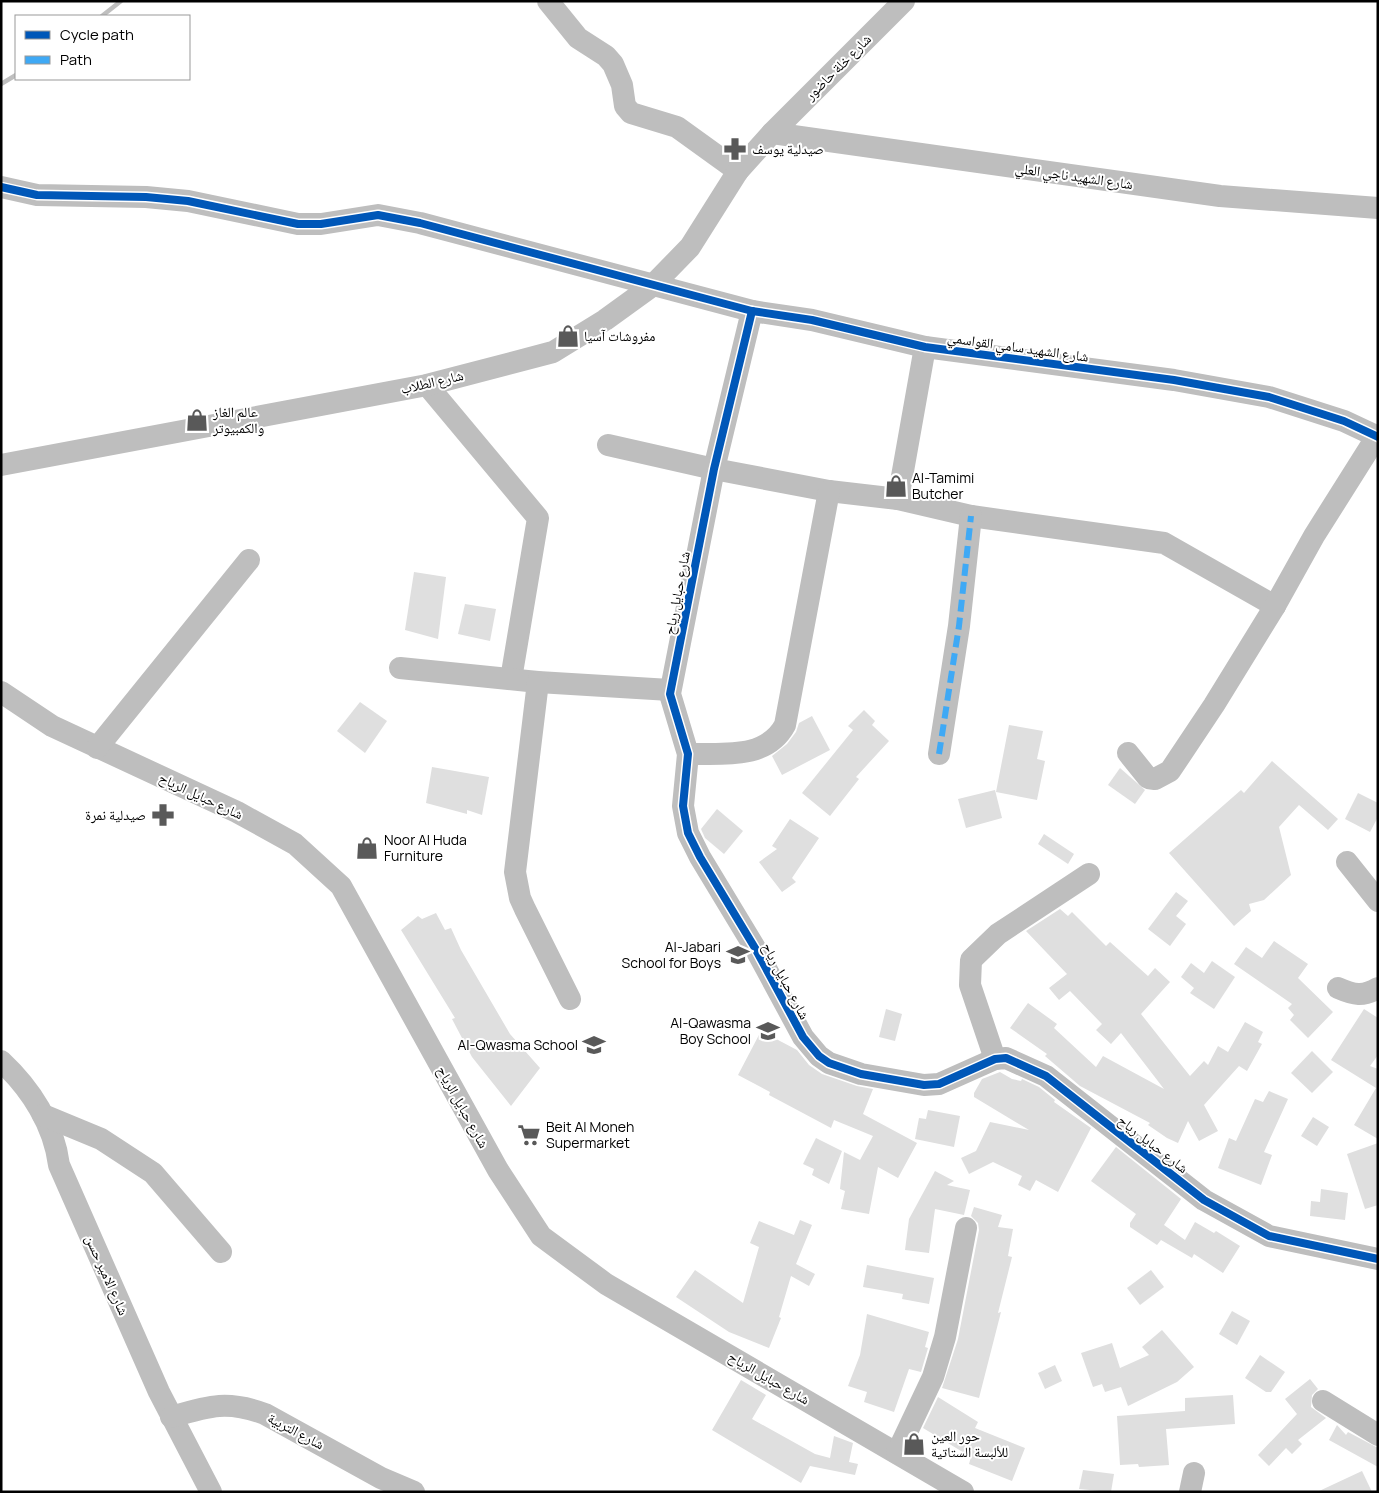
<svg xmlns="http://www.w3.org/2000/svg" width="1379" height="1493" viewBox="0 0 1379 1493" font-family="Manrope,'Noto Naskh Arabic',sans-serif">
  <style>
    .lines { fill: none; stroke-linecap: round; stroke-linejoin: round }
    .stream { stroke: #bfbfbf; stroke-width: 4.5 }
    .building { fill: #dfdfdf }
    .minor { stroke: #bebebe; stroke-width: 22 }
    .quiet { stroke: #3fa9f5; stroke-width: 6; stroke-dasharray: 12 6; stroke-linecap: butt }
    .cycleway-casing { stroke: #fff; stroke-width: 11 }
    .cycleway { stroke: #0057b8; stroke-width: 8 }
    .labels { text-anchor: middle; stroke-width: 4; stroke-linejoin: round; paint-order: stroke }
    .street-label { font-size: 14px; fill: #000; stroke: #fff }
    .poi-label { font-size: 14px; fill: #000; stroke: #fff; text-anchor: start }
  </style>
  <rect width="100%" height="100%" fill="#fff"/>
  <g class="lines">
    <g class="stream">
      <path d="M102 16 121 1"/>
      <path d="M1 84 16 75"/>
    </g>
  </g>
  <g class="building">
    <path d="M414 572 446 577 438 639 405 630Z"/>
    <path d="M465 604 496 609 490 641 458 634Z"/>
    <path d="M360 702 387 721 365 753 337 731Z"/>
    <path d="M864 710 875 721 872 725 889 741 856 777 859 779 830 816 802 793 853 730 848 726Z"/>
    <path d="M812 716 830 750 782 775 772 756 787 744 796 732 799 723Z"/>
    <path d="M1009 725 1043 731 1037 759 1045 761 1037 800 996 792Z"/>
    <path d="M1272 761 1338 819 1328 830 1299 805 1279 827 1291 875 1264 900 1249 904 1251 911 1234 926 1169 853 1241 790 1244 793Z"/>
    <path d="M432 767 489 777 482 815 467 810V814L426 803Z"/>
    <path d="M1120 768 1145 790 1135 804 1108 785Z"/>
    <path d="M995 790 1002 818 966 828 958 799Z"/>
    <path d="M1358 793 1378 803V817L1370 832 1345 819Z"/>
    <path d="M717 809 743 831 724 854 705 838 701 829Z"/>
    <path d="M790 819 819 838 792 878 796 882 782 892 759 862 777 849 772 846Z"/>
    <path d="M1044 834 1074 854 1068 864 1038 844Z"/>
    <path d="M1176 892 1188 901 1176 916 1186 924 1170 946 1148 929Z"/>
    <path d="M1060 909 1068 916 1072 912 1106 946 1110 942 1148 976 1155 968 1170 982 1141 1014 1190 1076 1204 1061 1208 1065 1218 1046 1228 1052 1245 1022 1263 1032 1258 1042 1262 1044 1247 1071 1239 1066 1204 1105 1218 1131 1199 1141 1188 1121 1178 1143 1167 1138 1148 1125 1150 1123 1080 1086 1045 1056 1047 1054 1010 1028 1028 1003 1057 1024 1054 1028 1096 1067 1103 1056 1164 1089 1121 1033 1111 1044 1096 1030 1102 1024 1070 991 1059 1000 1049 988 1067 974 1026 931Z"/>
    <path d="M436 913 445 930 451 928 461 950 510 1034 540 1068 511 1106 472 1057 452 1019 455 1018 401 930 418 916 422 919Z"/>
    <path d="M1274 941 1308 964 1298 978 1333 1012 1308 1038 1290 1020 1294 1015 1288 1008 1292 1004 1234 964 1246 947 1262 958Z"/>
    <path d="M1212 961 1235 977 1214 1009 1190 993 1194 988 1181 977 1191 963 1204 973Z"/>
    <path d="M886 1009 902 1014 895 1041 879 1037Z"/>
    <path d="M1364 1009 1378 1018V1055L1370 1066 1378 1069V1139L1354 1125 1376 1088 1331 1060Z"/>
    <path d="M761 1031 797 1050 809 1065 822 1074 857 1086 873 1089 863 1114 917 1143 898 1178 878 1167 869 1214 841 1209 845 1191 840 1189 844 1152 860 1160 873 1136 834 1120 831 1128 769 1095 770 1092 738 1075Z"/>
    <path d="M1312 1051 1333 1072 1312 1093 1291 1073Z"/>
    <path d="M1000 1072 1012 1079 1021 1081 1022 1079 1039 1087 1055 1100 1054 1102 1091 1128 1058 1192 1036 1180 1030 1191 1018 1185 1022 1176 993 1162 969 1174 961 1158 976 1151 990 1122 1029 1130 974 1097V1093L982 1079Z"/>
    <path d="M1269 1091 1288 1099 1264 1152 1272 1155 1261 1185 1218 1168 1229 1138 1236 1141 1255 1099 1263 1102Z"/>
    <path d="M928 1110 960 1116 954 1147 915 1139 919 1118 926 1119Z"/>
    <path d="M1313 1117 1329 1127 1317 1146 1301 1136Z"/>
    <path d="M816 1138 842 1151 829 1184 812 1175 814 1169 803 1164Z"/>
    <path d="M1378 1143V1205L1365 1209 1347 1154Z"/>
    <path d="M1116 1147 1181 1199 1164 1225 1185 1240 1195 1222 1214 1233 1216 1231 1240 1246 1223 1273 1194 1254 1192 1258 1161 1240 1157 1245 1130 1227V1223L1136 1214 1091 1181Z"/>
    <path d="M935 1171 954 1181 947 1185 970 1190 964 1215 935 1209 929 1253 905 1250 909 1219Z"/>
    <path d="M1321 1189 1348 1193 1345 1220 1310 1216 1311 1201 1320 1202Z"/>
    <path d="M974 1207 1002 1215 998 1227 1013 1229 1008 1256 1012 1257 998 1313 1001 1312 979 1398 942 1388 958 1339 979 1230 978 1223 971 1216Z"/>
    <path d="M800 1220 812 1225 796 1264 815 1274 809 1286 791 1276 779 1317 781 1318 769 1348 729 1332 676 1297 695 1270 743 1303 759 1247 750 1243 759 1221 794 1235Z"/>
    <path d="M867 1265 934 1278 929 1304 902 1299 903 1294 863 1287Z"/>
    <path d="M1151 1270 1164 1287 1140 1305 1127 1288Z"/>
    <path d="M1232 1311 1250 1321 1237 1345 1219 1334Z"/>
    <path d="M867 1314 929 1332 925 1347 928 1348 921 1372 909 1369 894 1412 864 1402 867 1392 848 1386 860 1355Z"/>
    <path d="M1162 1330 1194 1367 1177 1382 1128 1406 1121 1387 1105 1392 1102 1384 1093 1387 1081 1353 1112 1343 1120 1368 1149 1355 1142 1347Z"/>
    <path d="M1260 1355 1285 1372 1271 1392H1266L1245 1378Z"/>
    <path d="M1055 1365 1062 1381 1045 1389 1038 1373Z"/>
    <path d="M1310 1379 1318 1389 1312 1395 1311 1407 1326 1418 1298 1440 1302 1444 1292 1454 1286 1448 1269 1466 1258 1455 1297 1414 1285 1399Z"/>
    <path d="M741 1380 766 1395 752 1419 815 1454 830 1458 834 1436 853 1443 849 1462 858 1464 855 1475 810 1466 801 1483 712 1430Z"/>
    <path d="M1233 1395 1235 1424 1166 1429 1169 1465 1139 1467 1138 1464 1120 1465 1117 1416 1185 1411V1398Z"/>
    <path d="M938 1397 978 1422 975 1428 1025 1448 1012 1481 969 1464 971 1457 923 1428Z"/>
    <path d="M1337 1425 1346 1435 1348 1432 1378 1448V1467L1329 1440Z"/>
    <path d="M1083 1470 1114 1474 1111 1492 1079 1489Z"/>
    <path d="M1362 1471 1372 1492H1317Z"/>
  </g>
  <g class="lines">
    <g class="minor">
      <path d="M548 1 578 38 606 56 613 64 622 85 625 106 631 113 677 127 738 171"/>
      <path d="M772 133 1220 196 1378 208"/>
      <path d="M1 187 37 195 146 197 188 201 298 224H321L378 215 420 223 752 311 812 320 925 347 1174 380 1269 397 1344 421 1378 437"/>
      <path d="M752 311 714 469 670 694 688 754 683 806 688 833 700 857 755 948 803 1037 819 1056 829 1063 861 1074 924 1085 939 1084 995 1059 1006 1058 1046 1076 1204 1200 1269 1236 1378 1259"/>
      <path d="M427 385 538 518 511 679"/>
      <path d="M608 445 714 469 829 491 898 499 971 516 1164 543 1275 606"/>
      <path d="M1 465 427 385 553 352 605 320 652 286 690 247 738 171 772 133 904 1"/>
      <path d="M898 499 925 347"/>
      <path d="M400 668 538 682 670 690"/>
      <path d="M538 682 515 872 520 898 525 909 570 999"/>
      <path d="M1 692 52 726 237 812 295 844 341 886 498 1170 541 1236 606 1284 963 1492"/>
      <path d="M97 748 249 560"/>
      <path d="M1128 753 1148 778 1155 779 1170 771 1214 705 1275 606 1314 536 1377 436"/>
      <path d="M688 754C723 753 766 760 785 725L829 491"/>
      <path d="M939 754 959 626 971 516"/>
      <path d="M1347 862 1378 901"/>
      <path d="M1338 988C1354 995 1363 997 1378 988"/>
      <path d="M995 1059 970 985 971 960 998 934 1089 874"/>
      <path d="M1 1061C31 1089 54 1125 59 1165L159 1392 211 1492"/>
      <path d="M43 1115 101 1139 153 1173 221 1252"/>
      <path d="M1323 1401 1378 1435"/>
      <path d="M171 1417C209 1406 227 1400 265 1414L381 1478 414 1492"/>
      <path d="M897 1453 933 1377 945 1337 966 1228"/>
      <path d="M1190 1492 1194 1473"/>
    </g>
    <path class="quiet" d="M939 754 959 626 971 516"/>
    <defs>
      <g id="cycleway">
        <path d="M1 187 37 195 146 197 188 201 298 224H321L378 215 420 223 752 311 812 320 925 347 1174 380 1269 397 1344 421 1378 437"/>
        <path d="M752 311 714 469 670 694 688 754 683 806 688 833 700 857 755 948 803 1037 819 1056 829 1063 861 1074 924 1085 939 1084 995 1059 1006 1058 1046 1076 1204 1200 1269 1236 1378 1259"/>
      </g>
    </defs>
    <use href="#cycleway" class="cycleway-casing"/>
    <use href="#cycleway" class="cycleway"/>
  </g>
  <defs>
    <symbol id="pharmacy-bare" viewBox="-9 -9 18 18"><path d="M-2-6h4v4h4v4h-4v4h-4v-4h-4v-4h4Z" fill="#595959" stroke="#fff" stroke-width="2.5" paint-order="stroke"/></symbol>
    <symbol id="shop-bare" viewBox="-9 -9 18 18"><path d="M-5-2.5h2.3a2.7 3.5 0 0 1 5.4 0H5L5.5 6h-11ZM-1.5-2.5h3a1.5 2.3 0 0 0-3 0Z" fill="#595959" stroke="#fff" stroke-width="2.5" paint-order="stroke"/></symbol>
    <symbol id="school-bare" viewBox="-9 -9 18 18"><path d="M0-5L7-2L0 1L-7-2ZM-4 1L0 2.5L4 1V4Q0 6-4 4Z" fill="#595959" stroke="#fff" stroke-width="2.5" paint-order="stroke"/></symbol>
    <symbol id="supermarket-bare" viewBox="-9 -9 18 18"><path d="M-6-5.5h2.5l.6 2H6L4.5 2H-2.5L-4.4-4H-6ZM-1.5 3.2a1.3 1.3 0 1 0 .1 0ZM3 3.2a1.3 1.3 0 1 0 .1 0Z" fill="#595959" stroke="#fff" stroke-width="2.5" paint-order="stroke"/></symbol>
  </defs>
  <g fill-rule="evenodd">
    <use href="#pharmacy-bare" x="719" y="133" width="32" height="32"/>
    <use href="#shop-bare" x="552" y="320" width="32" height="32"/>
    <use href="#shop-bare" x="181" y="404" width="32" height="32"/>
    <use href="#shop-bare" x="880" y="470" width="32" height="32"/>
    <use href="#pharmacy-bare" x="147" y="799" width="32" height="32"/>
    <use href="#shop-bare" x="351" y="832" width="32" height="32"/>
    <use href="#school-bare" x="722" y="939" width="32" height="32"/>
    <use href="#school-bare" x="752" y="1015" width="32" height="32"/>
    <use href="#school-bare" x="578" y="1029" width="32" height="32"/>
    <use href="#supermarket-bare" x="513" y="1119" width="32" height="32"/>
    <use href="#shop-bare" x="898" y="1428" width="32" height="32"/>
  </g>
  <g class="labels">
    <g class="street-label">
      <text transform="translate(838 67) rotate(-45)" y="5">شارع خلة حاضور</text>
      <text transform="translate(1074 176) rotate(8)" y="5">شارع الشهيد ناجي العلي</text>
      <text transform="translate(1018 347) rotate(8)" y="5">شارع الشهيد سامي القواسمي</text>
      <text transform="translate(432 382) rotate(-13)" y="5">شارع الطلاب</text>
      <text transform="translate(677 593) rotate(-79)" y="5">شارع حبايل رياح</text>
      <text transform="translate(201 796) rotate(25)" y="5">شارع حبايل الرياح</text>
      <text transform="translate(786 981) rotate(62)" y="5">شارع حبايل رياح</text>
      <text transform="translate(463 1107) rotate(61)" y="5">شارع حبايل الرياح</text>
      <text transform="translate(1153 1144) rotate(38)" y="5">شارع حبايل رياح</text>
      <text transform="translate(107 1275) rotate(66)" y="5">شارع الامير حسن</text>
      <text transform="translate(769 1378) rotate(30)" y="5">شارع حبايل الرياح</text>
      <text transform="translate(296 1431) rotate(28)" y="5">شارع التربية</text>
    </g>
    <g class="poi-label">
      <text x="752" y="154">صيدلية يوسف</text>
      <text x="584" y="341">مفروشات آسيا</text>
      <text x="213" y="417">عالم الغاز<tspan x="213" dy="16">والكمبيوتر</tspan></text>
      <text x="912" y="483">Al-Tamimi<tspan x="912" dy="16">Butcher</tspan></text>
      <text x="146" y="820" text-anchor="end">صيدلية نمرة</text>
      <text x="384" y="845">Noor Al Huda<tspan x="384" dy="16">Furniture</tspan></text>
      <text x="721" y="952" text-anchor="end">Al-Jabari<tspan x="721" dy="16">School for Boys</tspan></text>
      <text x="751" y="1028" text-anchor="end">Al-Qawasma<tspan x="751" dy="16">Boy School</tspan></text>
      <text x="578" y="1050" text-anchor="end">Al-Qwasma School</text>
      <text x="546" y="1132">Beit Al Moneh<tspan x="546" dy="16">Supermarket</tspan></text>
      <text x="931" y="1441">حور العين<tspan x="931" dy="16">للألبسة الستاتية</tspan></text>
    </g>
  </g>
  <rect width="1379" height="1493" fill="none" stroke="#000000" stroke-width="5"/>
  <rect x="15" y="15" width="175" height="65" fill="#ffffff" stroke="#999999"/>
  <rect x="25" y="31" width="25" height="8" fill="#0057b8" stroke="#999999"/>
  <text x="60" y="40" font-size="15" fill="#000000">Cycle path</text>
  <rect x="25" y="56" width="25" height="8" fill="#3fa9f5" stroke="#999999"/>
  <text x="60" y="65" font-size="15" fill="#000000">Path</text>
</svg>
